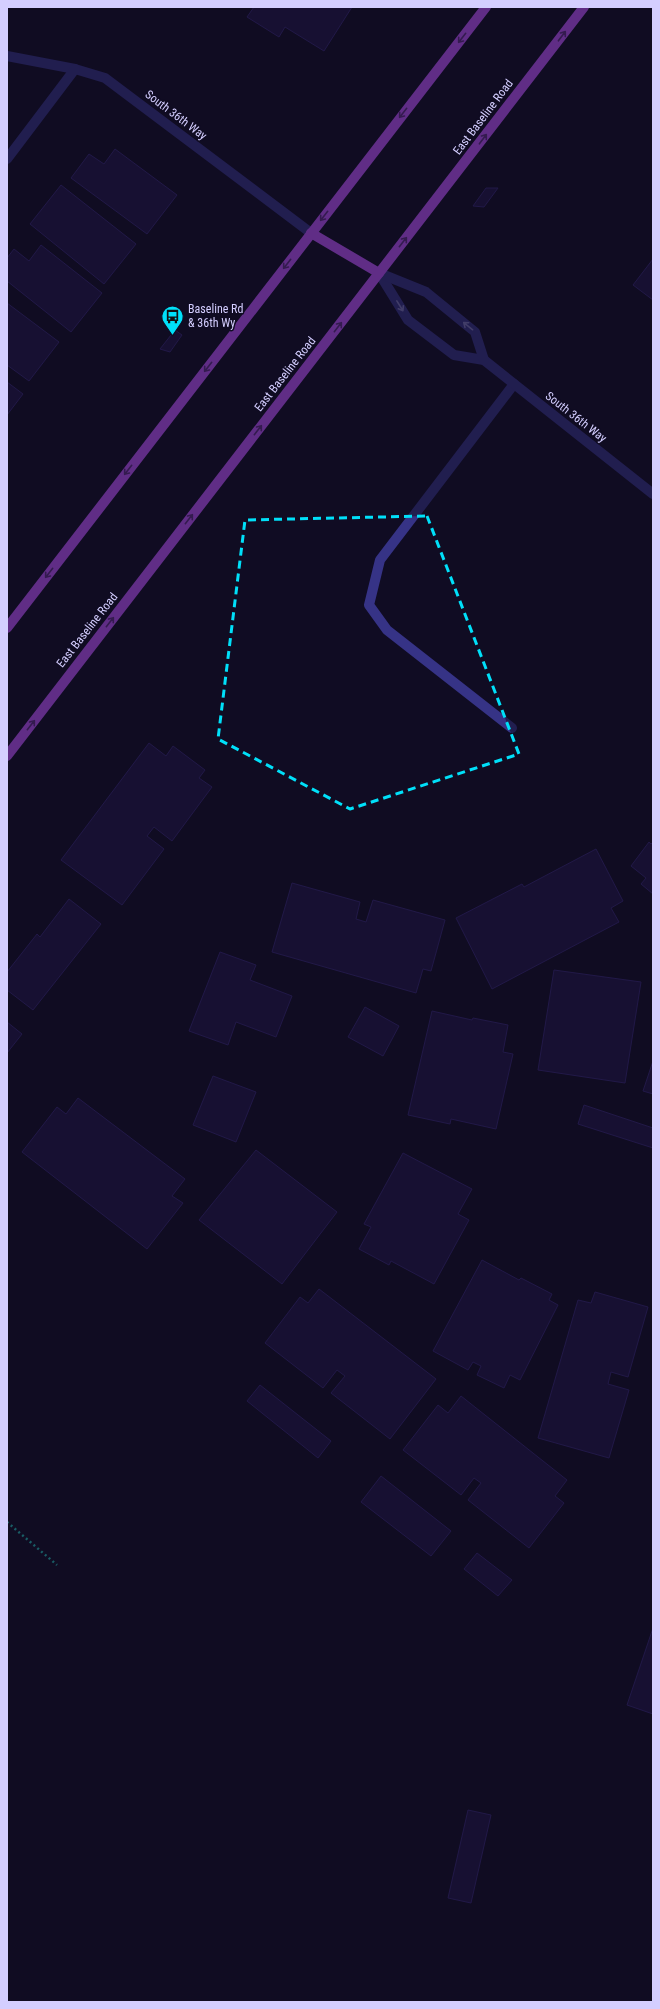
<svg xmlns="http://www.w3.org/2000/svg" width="660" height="2009" viewBox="0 0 660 2009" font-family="'Roboto Condensed',sans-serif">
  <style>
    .building { fill: #201646; stroke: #362774 }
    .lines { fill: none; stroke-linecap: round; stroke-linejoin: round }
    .path { stroke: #24bdb4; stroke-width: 2.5; stroke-dasharray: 2 3; stroke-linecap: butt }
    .lane { stroke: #363386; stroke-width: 10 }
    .street { stroke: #363386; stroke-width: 10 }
    .primary { stroke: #c055ff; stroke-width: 10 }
    .oneway { stroke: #5f2d86 }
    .oneway2 { stroke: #7d79bc }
    .marked { fill: none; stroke: #00e0f9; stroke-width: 3; stroke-dasharray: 8 5; stroke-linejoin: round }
    .labels { text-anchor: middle; stroke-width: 3; stroke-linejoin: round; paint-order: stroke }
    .street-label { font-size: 12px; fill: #d4ceff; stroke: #100c23 }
    .poi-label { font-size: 12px; fill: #d4ceff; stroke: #100c23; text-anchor: start }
  </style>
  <rect width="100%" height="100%" fill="#100c23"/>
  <g class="building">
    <path d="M254 7H352L324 51 285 27 279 37 247 17Z"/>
    <path d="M115 149 177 195 147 234 71 178 89 154 104 164Z"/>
    <path d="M61 185 136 244 104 284 30 224Z"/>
    <path d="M486 188H498L484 207 473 206Z"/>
    <path d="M41 245 102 293 71 332 7 281V258L14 249 29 261Z"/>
    <path d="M653 259V300L633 285Z"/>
    <path d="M7 303 59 342 29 381 7 365Z"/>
    <path d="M175 330 182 335 170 352 160 349Z"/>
    <path d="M7 382 23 394 7 415Z"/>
    <path d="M149 743 166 756 173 746 205 770 199 778 212 787 172 841 154 827 147 836 164 849 122 905 61 860Z"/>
    <path d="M649 842 651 844 653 842V894L641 884 646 878 631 866Z"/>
    <path d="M596 849 623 901 611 908 619 922 492 989 456 918 522 884 524 887Z"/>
    <path d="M292 883 360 902 356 919 366 922 373 900 445 920 431 971 423 969 416 993 272 952Z"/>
    <path d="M69 899 101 924 33 1010 7 990V972L37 934 40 937Z"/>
    <path d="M220 952 256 965 250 980 292 996 276 1037 236 1022 228 1045 189 1031Z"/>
    <path d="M554 970 641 982 625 1083 538 1070Z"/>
    <path d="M365 1007 399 1026 383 1056 348 1037Z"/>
    <path d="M432 1011 472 1020 473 1018 508 1025 503 1052 513 1054 496 1129 451 1119 450 1124 408 1115Z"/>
    <path d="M7 1022 22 1034 7 1053Z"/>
    <path d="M653 1061V1094L643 1091Z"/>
    <path d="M213 1076 256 1092 236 1142 193 1125Z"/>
    <path d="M78 1098 185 1179 172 1196 183 1203 147 1249 22 1152 57 1107 66 1114Z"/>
    <path d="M584 1105 653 1128V1148L578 1124Z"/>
    <path d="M256 1150 337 1212 282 1284 199 1220Z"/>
    <path d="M403 1153 472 1189 458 1214 469 1220 434 1284 391 1261 389 1265 359 1249 371 1227 364 1224Z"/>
    <path d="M482 1260 519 1280 521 1278 552 1294 549 1300 558 1305 520 1380 510 1375 504 1388 477 1375 481 1366 473 1362 468 1370 433 1351Z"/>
    <path d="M319 1289 436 1379 390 1439 331 1393 345 1376 337 1370 323 1388 265 1343 300 1297 308 1303Z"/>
    <path d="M595 1292 648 1307 628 1377 611 1372 608 1384 629 1390 609 1458 538 1438 578 1300 591 1303Z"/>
    <path d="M260 1385 331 1441 318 1458 247 1401Z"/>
    <path d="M461 1396 567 1480 555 1496 564 1503 529 1548 468 1500 481 1483 474 1478 461 1495 403 1450 438 1405 448 1413Z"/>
    <path d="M381 1476 451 1531 431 1556 361 1502Z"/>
    <path d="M477 1553 512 1580 498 1596 464 1569Z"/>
    <path d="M653 1628V1714L627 1705Z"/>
    <path d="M468 1810 491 1815 471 1903 448 1898Z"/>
  </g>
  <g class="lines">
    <path class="path" d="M7 1522 57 1565"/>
    <path class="lane" d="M512 728 387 630 369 605 380 560 514 384"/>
    <g class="street">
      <path d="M7 56 75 69 105 78 311 233"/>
      <path d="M7 159 75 69"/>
      <path d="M379 273 408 320 454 355 484 360 653 494"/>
      <path d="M379 273 426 292 475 332 484 360"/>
    </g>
    <g class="primary">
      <path d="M311 233 379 273"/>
      <path d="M7 628 486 7"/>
      <path d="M7 756 584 7"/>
    </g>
  </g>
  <defs><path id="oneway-shaft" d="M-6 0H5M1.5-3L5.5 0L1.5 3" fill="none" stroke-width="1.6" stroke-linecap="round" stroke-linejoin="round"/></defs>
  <g class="oneway">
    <use href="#oneway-shaft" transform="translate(562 36) rotate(-53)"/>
    <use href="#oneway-shaft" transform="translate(462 38) rotate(128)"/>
    <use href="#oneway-shaft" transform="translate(403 113) rotate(128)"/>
    <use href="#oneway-shaft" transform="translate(483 139) rotate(-53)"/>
    <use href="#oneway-shaft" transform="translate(324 216) rotate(128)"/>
    <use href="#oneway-shaft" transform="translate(403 242) rotate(-52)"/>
    <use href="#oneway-shaft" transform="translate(287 264) rotate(128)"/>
    <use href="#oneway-shaft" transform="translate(338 327) rotate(-52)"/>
    <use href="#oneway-shaft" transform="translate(208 367) rotate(128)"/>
    <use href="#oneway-shaft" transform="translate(258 430) rotate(-52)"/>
    <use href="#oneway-shaft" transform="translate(128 470) rotate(128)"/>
    <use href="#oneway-shaft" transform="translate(189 519) rotate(-52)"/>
    <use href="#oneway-shaft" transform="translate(49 573) rotate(128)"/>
    <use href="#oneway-shaft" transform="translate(110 622) rotate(-52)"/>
    <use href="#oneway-shaft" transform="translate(31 725) rotate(-52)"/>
  </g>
  <g class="oneway2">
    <use href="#oneway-shaft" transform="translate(400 306) rotate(58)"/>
    <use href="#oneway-shaft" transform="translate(468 326) rotate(-141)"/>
  </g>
  <path d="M0 0H660V2009H0ZM427 516 519 754 350 809 218 739 245 520Z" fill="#100c23" fill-opacity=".55" fill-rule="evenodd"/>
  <path class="marked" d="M427 516 519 754 350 809 218 739 245 520Z"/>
  <defs>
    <symbol id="bus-pin" viewBox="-11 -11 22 30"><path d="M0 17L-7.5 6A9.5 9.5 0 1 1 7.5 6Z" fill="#00e0f9" stroke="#100c23"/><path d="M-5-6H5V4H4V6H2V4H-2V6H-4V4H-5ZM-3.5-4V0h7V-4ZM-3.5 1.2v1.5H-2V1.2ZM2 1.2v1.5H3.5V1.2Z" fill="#111"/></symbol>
  </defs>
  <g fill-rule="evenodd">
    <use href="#bus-pin" x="160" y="304" width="25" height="34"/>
  </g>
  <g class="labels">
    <g class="street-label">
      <text transform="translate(176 115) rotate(37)" y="4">South 36th Way</text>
      <text transform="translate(483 117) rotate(-53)" y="4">East Baseline Road</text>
      <text transform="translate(285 374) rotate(-52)" y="4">East Baseline Road</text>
      <text transform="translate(576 417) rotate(38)" y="4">South 36th Way</text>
      <text transform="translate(87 630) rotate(-52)" y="4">East Baseline Road</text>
    </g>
    <g class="poi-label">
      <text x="188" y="313">Baseline Rd<tspan x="188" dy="14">&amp; 36th Wy</tspan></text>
    </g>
  </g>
  <rect width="660" height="2009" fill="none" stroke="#d4ceff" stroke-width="16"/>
</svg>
